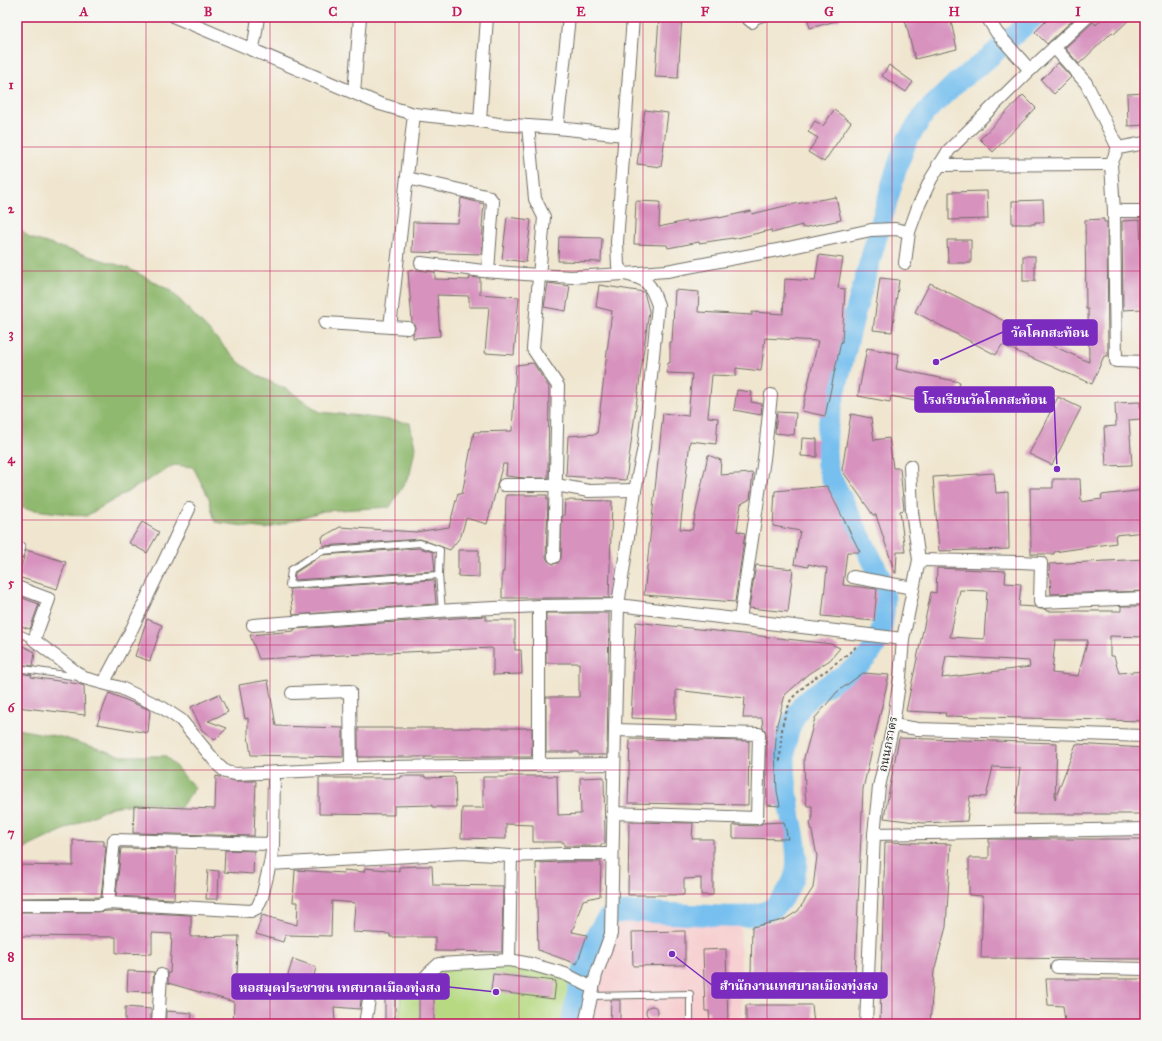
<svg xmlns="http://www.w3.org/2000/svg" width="1162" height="1041" viewBox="0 0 1162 1041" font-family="'IM FELL Great Primer','Noto Serif Thai',serif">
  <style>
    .built { fill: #f7cfd0 }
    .green { fill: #b6d981; stroke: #708256 }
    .forest { fill: #90b96f; stroke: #5e724d }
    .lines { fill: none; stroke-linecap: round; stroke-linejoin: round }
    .river { stroke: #76bfef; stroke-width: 21 }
    .building { fill: #d792be; fill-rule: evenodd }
    .service-casing { stroke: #706c64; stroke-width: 8 }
    .minor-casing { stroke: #706c64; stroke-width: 14 }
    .path { stroke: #706c64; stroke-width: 2; stroke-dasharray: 3 3; stroke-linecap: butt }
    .service { stroke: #fff; stroke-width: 6 }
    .minor { stroke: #fff; stroke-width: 12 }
    .grid { fill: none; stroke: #c2185b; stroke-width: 1; stroke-opacity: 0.55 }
    .labels { text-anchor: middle; stroke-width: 3; stroke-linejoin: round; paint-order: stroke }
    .street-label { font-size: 12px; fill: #2b2b2b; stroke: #f6f6f2 }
    .leader { fill: none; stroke: #7b2cbf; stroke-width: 1.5 }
    .callout-dot { fill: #7b2cbf; stroke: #f6f6f2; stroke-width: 1.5 }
    .callout { fill: #7b2cbf; stroke: #7b2cbf; stroke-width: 1.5 }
    .callout-label { font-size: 13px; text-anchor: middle; font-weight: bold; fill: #fff }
    .neatline { fill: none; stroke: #c2185b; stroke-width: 1.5 }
    .grid-label { font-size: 13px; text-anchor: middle; font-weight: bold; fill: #c2185b }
  </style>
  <rect width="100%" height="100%" fill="#f6f6f2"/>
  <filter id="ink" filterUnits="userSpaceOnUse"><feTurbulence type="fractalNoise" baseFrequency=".025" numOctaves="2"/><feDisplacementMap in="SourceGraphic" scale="8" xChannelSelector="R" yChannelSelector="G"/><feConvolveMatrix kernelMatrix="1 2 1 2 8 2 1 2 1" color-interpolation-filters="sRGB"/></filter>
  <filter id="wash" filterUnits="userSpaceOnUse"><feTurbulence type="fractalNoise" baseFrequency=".012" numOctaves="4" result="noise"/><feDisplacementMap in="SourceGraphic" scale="16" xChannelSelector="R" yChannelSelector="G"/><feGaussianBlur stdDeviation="0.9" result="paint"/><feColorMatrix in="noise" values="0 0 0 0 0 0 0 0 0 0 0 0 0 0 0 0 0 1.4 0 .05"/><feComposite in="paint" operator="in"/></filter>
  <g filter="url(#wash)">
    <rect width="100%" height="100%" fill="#f0e6cf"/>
    <path class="built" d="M639 912 722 916H740L742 1024H585L611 934 622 921Z"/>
    <path class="green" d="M509 960 593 988 585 1024H399L401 988 439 964Z"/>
    <g class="forest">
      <path d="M17 225 30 238 128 268 171 291 240 363 260 377 288 390 320 412 360 416 410 423 415 448 410 474 390 507 323 511 266 529 215 522 209 498 193 467 174 465 86 516 26 509 17 506Z"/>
      <path d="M17 729 61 737 122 756H166L195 788 180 808 147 802 112 807 17 852Z"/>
    </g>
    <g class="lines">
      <path class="river" d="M571 1024C575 1001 591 923 614 914 622 911 631 912 639 912 660 913 681 914 702 915 716 916 731 917 745 916 755 915 770 912 778 904 783 898 792 885 794 878 800 861 795 836 791 818 787 793 781 755 789 731 792 723 799 708 805 702 835 673 877 671 883 620 886 601 886 595 880 576L831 477 827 465 826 451 827 432 830 414 854 317 896 170 907 140 925 113 957 82 985 61 1034 17"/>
    </g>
    <g id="blocks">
      <g class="building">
        <path d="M659 17H682L678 78 655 77Z"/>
        <path d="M807 17H840V20L810 28Z"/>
        <path d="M918 17H950L957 49 915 59 905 20Z"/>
        <path d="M1050 17H1076L1047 44 1035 32Z"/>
        <path d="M1103 17H1132L1114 34 1112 32 1079 64 1065 48 1093 22 1096 25Z"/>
        <path d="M1058 63 1071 77 1054 94 1041 80Z"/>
        <path d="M889 65 913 82 906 92 882 76Z"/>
        <path d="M1145 93V125L1128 126 1127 94Z"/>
        <path d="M1023 95 1036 108 993 152 980 139Z"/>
        <path d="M645 110 668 113 661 167 637 164Z"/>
        <path d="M834 110 851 122 824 162 808 152 818 138 808 132 815 121 823 126Z"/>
        <path d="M987 191 988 219 949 220V192Z"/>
        <path d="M836 197 841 220 802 228V225L772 233 771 230 733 239V238L699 243V242L668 248 667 245 634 244 636 201 660 202 659 227 686 221 687 222 719 217V218L751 211 752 214 789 205Z"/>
        <path d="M461 198 484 204 482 227H483L482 254 412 252 413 222 458 223Z"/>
        <path d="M1043 200 1044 222H1035V224H1012V201Z"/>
        <path d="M507 217 531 220 526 262 502 259Z"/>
        <path d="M1104 219V222H1107L1108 356H1104L1092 384 1002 345 996 355 915 312 930 283 1012 325 1011 327 1089 362 1088 309H1086L1085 220Z"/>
        <path d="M1140 220 1143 309 1123 310 1122 221Z"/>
        <path d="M559 237 602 238 601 262 558 261Z"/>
        <path d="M947 240H971V263H948Z"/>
        <path d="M819 255 843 258 838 288 845 289 842 342H841L825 416 802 411 818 341 765 338 761 371 736 368V376L712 375 708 417 718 418 716 444 690 441 680 529 692 530 708 455 721 460 720 475 753 473 750 499 741 504 737 531 745 533 735 602 644 595 663 413 688 416 692 374 667 373 668 363H670V342H672L675 290 699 292 698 312 752 315V312L783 314 785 279 815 281Z"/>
        <rect x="1023" y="256" width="12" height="25"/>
        <path d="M418 270 435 272V279L469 280 470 277 480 278V294L519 297 514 355 485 353 489 307H469V296L437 295 440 336 413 338V333L415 328 414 324 412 322 408 271Z"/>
        <path d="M880 278 899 280 892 332 873 330Z"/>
        <path d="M548 283 570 286 566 311 544 307Z"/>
        <path d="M599 285 644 292 649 311 626 480 566 476 568 436 597 434 612 311 596 307Z"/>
        <path d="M867 348 899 354 896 369 960 382 954 409 891 396 890 402 858 396Z"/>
        <path d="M533 363 549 387 548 478H525L506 476 507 464H503L497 485V487L487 524 466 518 461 536 450 550 420 539 323 546 322 537 340 527 416 532 449 527 458 493 462 494 474 432 512 431 516 365Z"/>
        <path d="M737 390 752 392 751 402 762 404 761 415 734 410Z"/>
        <path d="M1058 397 1081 408 1052 465 1029 454Z"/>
        <path d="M1140 402 1141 419 1129 420 1132 465 1106 466 1104 427 1116 426 1115 403Z"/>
        <path d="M777 412 796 413 794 435 775 433Z"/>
        <path d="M851 414 871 418 874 440 889 438 893 468H900L904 510 900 511 905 552H897L896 573H895L876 515H873L842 470Z"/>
        <path d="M802 438 817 439V457L801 456Z"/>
        <path d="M994 473 996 493 1008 492 1009 549 939 551 933 477Z"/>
        <path d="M1053 479H1080L1081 502 1102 499 1101 495 1145 490V532L1115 535 1116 543 1054 552V554H1031L1030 488H1053Z"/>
        <path d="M827 486 860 552H847L843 585 877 589 874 621 822 616 827 568 808 564V567L794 564 800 531 773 526 775 491Z"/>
        <path d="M506 495H547V499H548L546 557 548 561 553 564 558 563 561 558 562 516H564L565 500 612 501 609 598H502V572H504Z"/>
        <path d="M142 522 159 532 147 553 129 543Z"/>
        <path d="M419 548 433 552 435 571 294 580 295 573 322 555Z"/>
        <path d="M26 550 66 562 57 589 18 577Z"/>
        <path d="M458 550H479V577L458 576Z"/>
        <path d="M1145 559V591L1051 594 1049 564Z"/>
        <path d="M756 565 793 569 788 612 749 608Z"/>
        <path d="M937 568 1006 571 1005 583 1021 584 1019 606 1035 607 1040 609H1046V611H1121V606H1145V637L1110 636V656H1114L1119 673 1145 671V721L945 716 946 713 906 711 931 592 936 593ZM960 590 987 591 984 639 950 637ZM1055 640H1088L1078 676 1052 673ZM946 656 1029 661 1030 667 942 678Z"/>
        <path d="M434 580 436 604 293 615 290 589Z"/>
        <path d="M17 596 39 604 30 629 17 625Z"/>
        <path d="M546 613H609L607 755H579V752H546V697H579V663H546Z"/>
        <path d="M486 616V620H515V650H521L522 674 493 675V649L491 648 259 659 250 635 294 631V629Z"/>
        <path d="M147 619 162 625 150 661 135 656Z"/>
        <path d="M636 622 831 644 840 648 830 660 808 674 785 695 777 724 775 753 777 791 780 806 767 805 766 773V734L765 730 763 728 762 718H743L745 698 676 690V720L631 718Z"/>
        <path d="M17 643 35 652 33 666 17 664Z"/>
        <path d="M17 673 32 675 31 677 79 684 84 686 85 715 17 707Z"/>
        <path d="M863 673 889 675 863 789 855 973 751 975 752 927 784 920 798 911 813 888 817 856 810 822H812V806H807L805 793 804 758 815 718 837 692Z"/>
        <path d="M268 680 276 726 343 728V757L251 755 248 736V718L245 719 239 685Z"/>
        <path d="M109 693 150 710 148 733 97 724Z"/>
        <path d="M219 694 228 712 208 721 227 728 215 740 202 730 191 707Z"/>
        <path d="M358 728H532V753L531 757H358Z"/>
        <path d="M899 738 1057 743 1055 799 1076 744 1145 748V814H1015L1020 768 993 767 986 797 970 796 967 821 923 823 884 818Z"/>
        <path d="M630 739 749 741 748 805 628 803Z"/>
        <path d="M216 776 235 781H256L254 836 133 833 134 806 215 809Z"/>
        <path d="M401 776H425V778L455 777 456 807H432V805L394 806V815L319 814V778H401Z"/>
        <path d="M507 776H557L558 815 581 814 580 778 604 777 605 844H601V846H564V842H533V825L506 824V839L461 838 462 808H483V777H507Z"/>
        <path d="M629 822 693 823 692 839H713V895H701V878L684 879V895H628Z"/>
        <path d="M784 822 788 839 733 838V825L757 826 763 823Z"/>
        <path d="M989 839H1145V959L981 958 983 896 969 895V858H989Z"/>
        <path d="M73 840 104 841V846H106L101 897 17 898V865L73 866Z"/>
        <path d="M885 842 951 844 946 927 934 971 930 1024H880Z"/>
        <path d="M121 848 177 849 174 899 116 896Z"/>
        <path d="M225 850 254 851 253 874 224 872Z"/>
        <path d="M563 862H601L600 896 583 900 572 932 587 935 577 964 538 950 536 863Z"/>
        <path d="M417 866H432L433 885 503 886 502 952 435 951V937H390V934L353 932 355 903 332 901 331 936 285 935 283 942 256 934 262 915 297 925 298 902H293L295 870 344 873V870L364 872 365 868 399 871V867Z"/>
        <path d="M208 870 219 871 218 899H206Z"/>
        <path d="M108 911 191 915V937L239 936 236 990 239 991 244 976 285 984 293 959 316 967 311 990 342 988 343 980 363 981 360 1009 334 1007 335 1024H297L279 1022V1024H233L234 1002 168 983V973H170L172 934 152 933V954L116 953V937L17 936V912H97Z"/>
        <path d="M685 931V965L633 966 632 932Z"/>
        <path d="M726 949 728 1024H710L709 1011H705L703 950Z"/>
        <path d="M128 971 154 972 152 992 127 991Z"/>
        <path d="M493 974 556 981 554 999 491 991Z"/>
        <path d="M1046 979H1145V1024H1071L1065 1022 1063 1006 1048 1005Z"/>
        <rect x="385" y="995" width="10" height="29"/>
        <path d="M419 995 434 996V1024H419Z"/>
        <path d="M611 1000H620V1024H610Z"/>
        <path d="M746 1005H812L814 1024H746Z"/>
        <circle cx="652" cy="1012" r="6"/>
        <path d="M125 1007 151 1009V1024H125Z"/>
        <path d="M166 1011 192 1013 191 1024H166Z"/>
      </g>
    </g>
  </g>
  <g filter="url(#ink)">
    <use href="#blocks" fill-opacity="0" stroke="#706c64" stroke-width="1"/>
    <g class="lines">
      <defs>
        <g id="service">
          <path d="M757 17 752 22 766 17"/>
          <path d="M439 575 440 550 420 543 321 551 291 570 289 585 439 575 442 611"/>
          <path d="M17 632 34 640"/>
          <path d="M17 668 79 677"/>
          <path d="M591 996 690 994V1024"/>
        </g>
        <g id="minor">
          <path d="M175 17 380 104 414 114 431 116 480 121 498 124 557 128 624 135"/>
          <path d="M746 17 752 22"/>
          <path d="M987 17 997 33 1030 70"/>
          <path d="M1054 47 1086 83 1118 148 1111 164 1114 211 1116 361 1145 362"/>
          <path d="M252 50 255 38 258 17"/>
          <path d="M354 93 360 17"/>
          <path d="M480 121 487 17"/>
          <path d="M528 126 535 199 544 217 533 349 558 386 554 557"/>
          <path d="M557 128 569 17"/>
          <path d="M1118 148 1145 143"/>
          <path d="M938 165 1111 164"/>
          <path d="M407 178 486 196 490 198 493 202 488 271"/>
          <path d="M1114 211H1145"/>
          <path d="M421 263 483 271 539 275 571 277 624 274 667 271 788 248 871 230 895 229 909 232"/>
          <path d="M905 263 909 232 918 207 931 179 949 150 1030 70 1087 17"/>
          <path d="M325 323 408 328"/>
          <path d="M390 327 414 114"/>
          <path d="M504 485H556L589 491 635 490"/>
          <path d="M17 554 19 548"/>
          <path d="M919 560 1020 562 1041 563 1040 602 1145 598"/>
          <path d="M853 577 913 588"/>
          <path d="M17 587 49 599 34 640 84 678 121 688 163 708 181 720 219 766 226 772 236 774 384 767 614 764"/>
          <path d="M539 606V765"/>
          <path d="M740 619 764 459 771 395"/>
          <path d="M253 625 453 610 539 606 618 605 903 639"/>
          <path d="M104 682 130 633 189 509"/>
          <path d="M292 693 350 691 351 769"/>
          <path d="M893 725 918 729 1145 736"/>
          <path d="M613 813 757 818 759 734 615 730"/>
          <path d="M874 834 1145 829"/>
          <path d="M270 864 462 853 511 856 563 854H612"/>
          <path d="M108 903 114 840 273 844"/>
          <path d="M17 905H97L108 903 251 911 257 908 262 897 270 864 273 844 274 773"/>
          <path d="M509 960 511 856"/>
          <path d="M1057 967 1145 969"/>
          <path d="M158 1024 161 975"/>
          <path d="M365 1024 371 987 401 988 418 985 429 973 439 964 509 960 530 964 565 974 593 988"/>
          <path d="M585 1024 596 975 611 934 615 730 618 605 635 490 644 447 658 305C650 283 648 279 624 274L618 266 617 242 633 17"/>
          <path d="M866 1024 874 834 879 787 893 725 900 677 903 639 919 560 912 512 910 466"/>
        </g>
      </defs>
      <use href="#service" class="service-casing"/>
      <use href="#minor" class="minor-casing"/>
      <path class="path" d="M780 761 781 739 783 722 791 699 811 680 827 670 854 649 857 645"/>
      <use href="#service" class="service"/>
      <use href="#minor" class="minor"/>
    </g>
  </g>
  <path class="grid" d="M146 17V1024M270 17V1024M395 17V1024M519 17V1024M643 17V1024M767 17V1024M892 17V1024M1016 17V1024M17 147H1145M17 271H1145M17 396H1145M17 520H1145M17 645H1145M17 770H1145M17 894H1145"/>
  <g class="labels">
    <g class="street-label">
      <text transform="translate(888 744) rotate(-79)" y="4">ถนนภราดร</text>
    </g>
  </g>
  <path class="leader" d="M936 362L1003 332M1057 469L1054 399M672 954L712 985M496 992L449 987"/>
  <g class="callout-dot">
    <circle cx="936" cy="362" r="4"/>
    <circle cx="1057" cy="469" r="4"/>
    <circle cx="672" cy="954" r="4"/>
    <circle cx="496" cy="992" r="4"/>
  </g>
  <g class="callout">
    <rect x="1003" y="320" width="94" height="25" rx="4"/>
    <rect x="915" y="387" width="139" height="25" rx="4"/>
    <rect x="712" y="973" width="175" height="25" rx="4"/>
    <rect x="232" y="974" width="217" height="25" rx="4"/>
  </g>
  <g class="callout-label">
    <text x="1050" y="337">วัดโคกสะท้อน</text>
    <text x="985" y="404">โรงเรียนวัดโคกสะท้อน</text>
    <text x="799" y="990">สำนักงานเทศบาลเมืองทุ่งสง</text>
    <text x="340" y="992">หอสมุดประชาชน เทศบาลเมืองทุ่งสง</text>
  </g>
  <rect width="1162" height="1041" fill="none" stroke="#f6f6f2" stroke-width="44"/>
  <rect x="22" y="22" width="1118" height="997" class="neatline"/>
  <g class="grid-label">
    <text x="84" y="16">A</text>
    <text x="208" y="16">B</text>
    <text x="333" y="16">C</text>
    <text x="457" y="16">D</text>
    <text x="581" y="16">E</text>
    <text x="705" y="16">F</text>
    <text x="829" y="16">G</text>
    <text x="954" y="16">H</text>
    <text x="1078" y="16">I</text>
    <text x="11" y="89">1</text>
    <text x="11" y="213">2</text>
    <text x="11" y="338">3</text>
    <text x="11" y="463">4</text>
    <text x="11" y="587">5</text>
    <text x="11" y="712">6</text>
    <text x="11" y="837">7</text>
    <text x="11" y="961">8</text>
  </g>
</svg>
